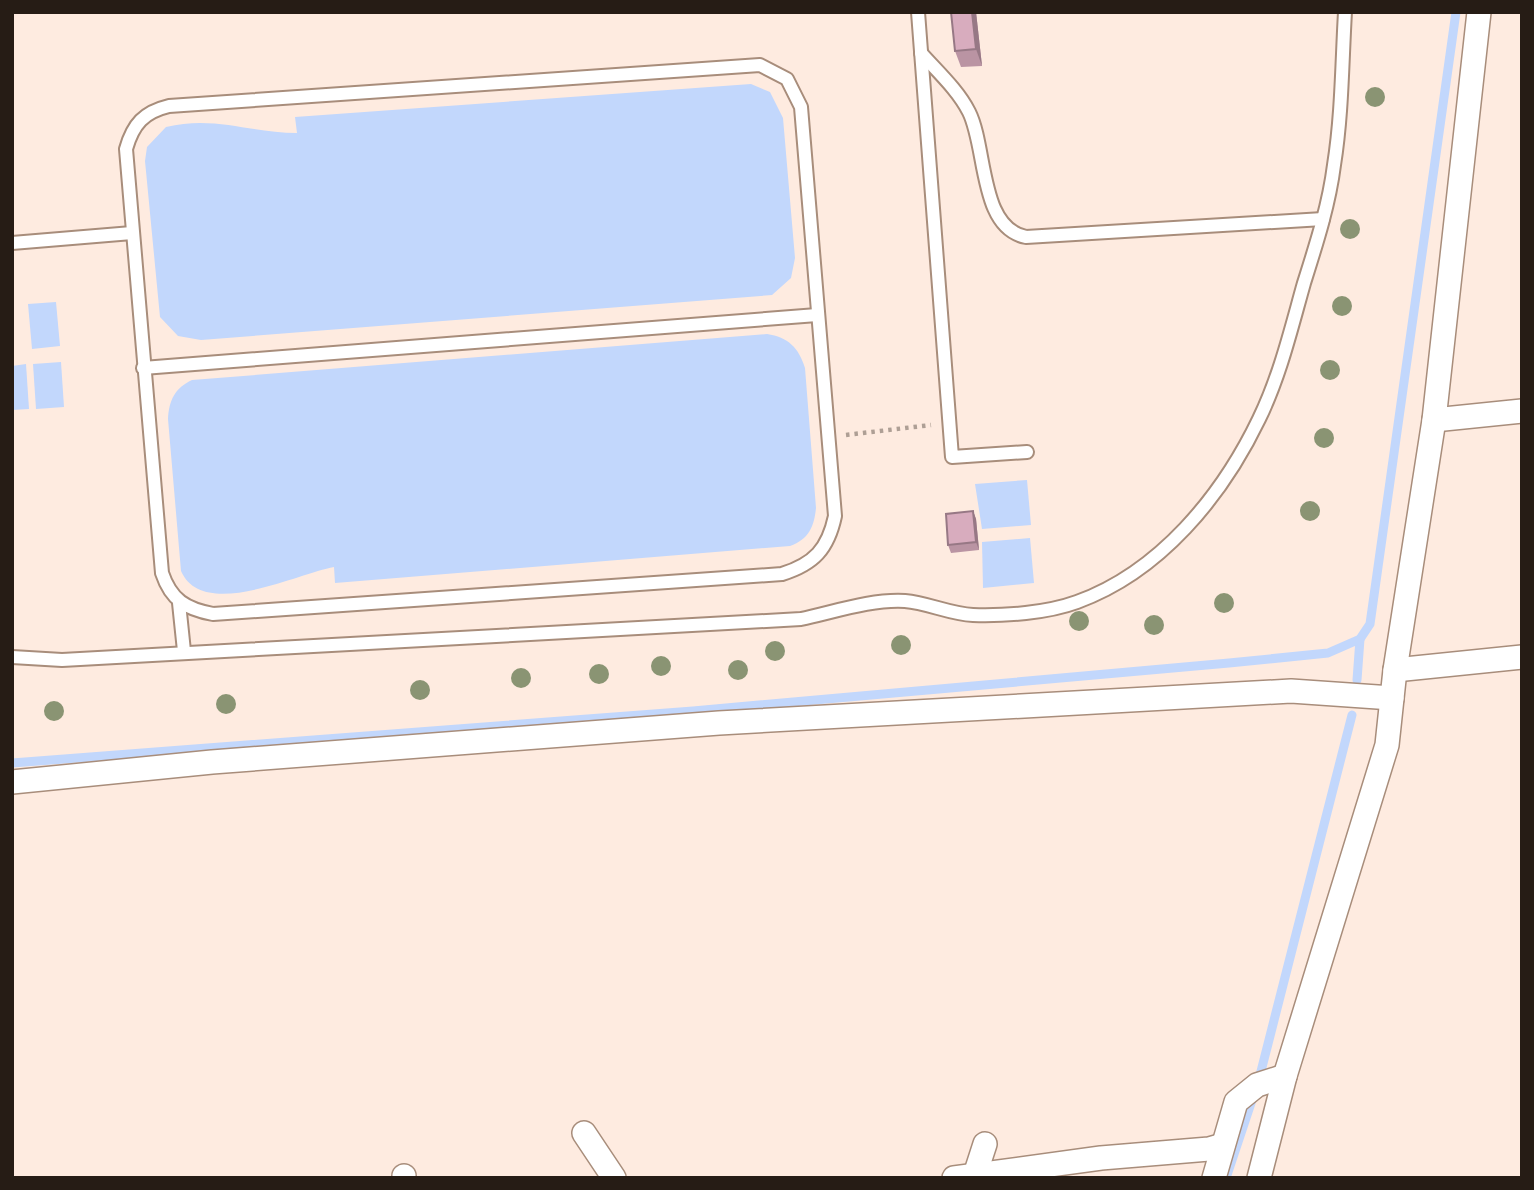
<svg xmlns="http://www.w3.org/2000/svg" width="1534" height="1190" viewBox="0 0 1534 1190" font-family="'PT Sans',sans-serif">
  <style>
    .water { fill: #c2d7fc }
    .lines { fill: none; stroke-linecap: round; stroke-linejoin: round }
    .stream { stroke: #c2d7fc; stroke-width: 9 }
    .service-casing { stroke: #a88d7b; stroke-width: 16 }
    .minor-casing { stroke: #a88d7b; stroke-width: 26 }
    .path { stroke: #ae9f95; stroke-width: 4.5; stroke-dasharray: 3.5 5; stroke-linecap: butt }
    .service { stroke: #fff; stroke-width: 12 }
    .minor { stroke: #fff; stroke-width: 23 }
    .tree { fill: #8a9473 }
    .wall { fill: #ba94a3 }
    .shaded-wall { fill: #977885 }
    .building { fill: #d8acbe; stroke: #977885; stroke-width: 2 }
  </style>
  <rect width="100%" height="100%" fill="#feebe0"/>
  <g class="water">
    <path d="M751 84 770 92 783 118 795 258 791 278 772 295 201 340 178 336 160 317 145 161 147 147 166 127C214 115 251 133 297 133L295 117Z"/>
    <path d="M56 302 60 346 32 349 28 304Z"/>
    <path d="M767 334C788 337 799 348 805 368L816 508C814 527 809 539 790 546L335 583 334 567C296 574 203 621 181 571L168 419C169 400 175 388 192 380Z"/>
    <path d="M61 362 64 407 36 409 33 364Z"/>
    <path d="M26 364 29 409 12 410V366Z"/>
    <path d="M1027 480 1031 525 982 529 975 484Z"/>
    <path d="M1030 538 1034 583 983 588 982 542Z"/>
  </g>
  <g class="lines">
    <g class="stream">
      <path d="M1357 680 1360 639"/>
      <path d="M12 763 693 711 1229 663 1328 653 1360 639 1370 624 1456 12"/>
      <path d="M1258 1083 1352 715"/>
      <path d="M1226 1178 1253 1097"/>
    </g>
    <defs>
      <g id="service">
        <path d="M918 12 952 457 1027 452"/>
        <path d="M921 53C937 71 958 90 969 112 987 148 979 228 1026 237L1323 219"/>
        <path d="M760 65 787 79 801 107 835 516C828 549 814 564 782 574L213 614C186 609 171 600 162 573L126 149C133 124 144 112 169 106Z"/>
        <path d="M12 243 132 233"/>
        <path d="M143 368 817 315"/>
        <path d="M179 603 184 651"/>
        <path d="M12 657 62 660 801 619C834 612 871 599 905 601 928 603 950 614 973 615 1005 616 1047 613 1077 602 1160 572 1222 496 1259 419 1280 376 1291 329 1304 283 1316 245 1329 205 1334 165 1342 115 1342 63 1345 12"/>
      </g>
      <g id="minor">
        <path d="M1434 420 1522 411"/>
        <path d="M1395 670 1522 657"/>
        <path d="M12 782 212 762 719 723 1291 691 1392 698"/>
        <path d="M584 1133 614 1178"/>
        <path d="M404 1178V1176"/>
        <path d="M954 1178 1101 1158 1209 1149 1223 1145"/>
        <path d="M974 1178 985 1144"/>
        <path d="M1214 1178 1236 1102 1257 1085 1285 1076"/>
        <path d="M1259 1178 1285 1076 1387 745 1395 670 1434 420 1479 12"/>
      </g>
    </defs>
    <use href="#service" class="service-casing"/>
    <use href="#minor" class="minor-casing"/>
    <path class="path" d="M846 435 931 425"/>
    <use href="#service" class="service"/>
    <use href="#minor" class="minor"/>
  </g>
  <g class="tree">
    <circle cx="1375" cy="97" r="10"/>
    <circle cx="1350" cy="229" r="10"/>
    <circle cx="1342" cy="306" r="10"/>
    <circle cx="1330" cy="370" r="10"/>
    <circle cx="1324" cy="438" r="10"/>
    <circle cx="1310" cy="511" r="10"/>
    <circle cx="1224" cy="603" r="10"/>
    <circle cx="1079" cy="621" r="10"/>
    <circle cx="1154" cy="625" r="10"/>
    <circle cx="901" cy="645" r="10"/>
    <circle cx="775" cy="651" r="10"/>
    <circle cx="661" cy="666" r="10"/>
    <circle cx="738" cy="670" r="10"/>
    <circle cx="599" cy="674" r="10"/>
    <circle cx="521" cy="678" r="10"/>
    <circle cx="420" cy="690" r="10"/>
    <circle cx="226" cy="704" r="10"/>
    <circle cx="54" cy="711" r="10"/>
  </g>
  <g class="wall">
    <path d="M976 12 982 66 961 67 955 51Z"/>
    <path d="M973 511 976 519 979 550 951 553 948 545Z"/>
  </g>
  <g class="shaded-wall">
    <path d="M972 12H976L982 66 976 49Z"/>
    <path d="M973 511 976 519 979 550 976 542Z"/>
  </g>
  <g class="building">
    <path d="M951 12H972L976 49 955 51Z"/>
    <path d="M973 511 976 542 948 545 946 514Z"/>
  </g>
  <rect width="1534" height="1190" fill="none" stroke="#261c15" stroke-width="28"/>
</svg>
